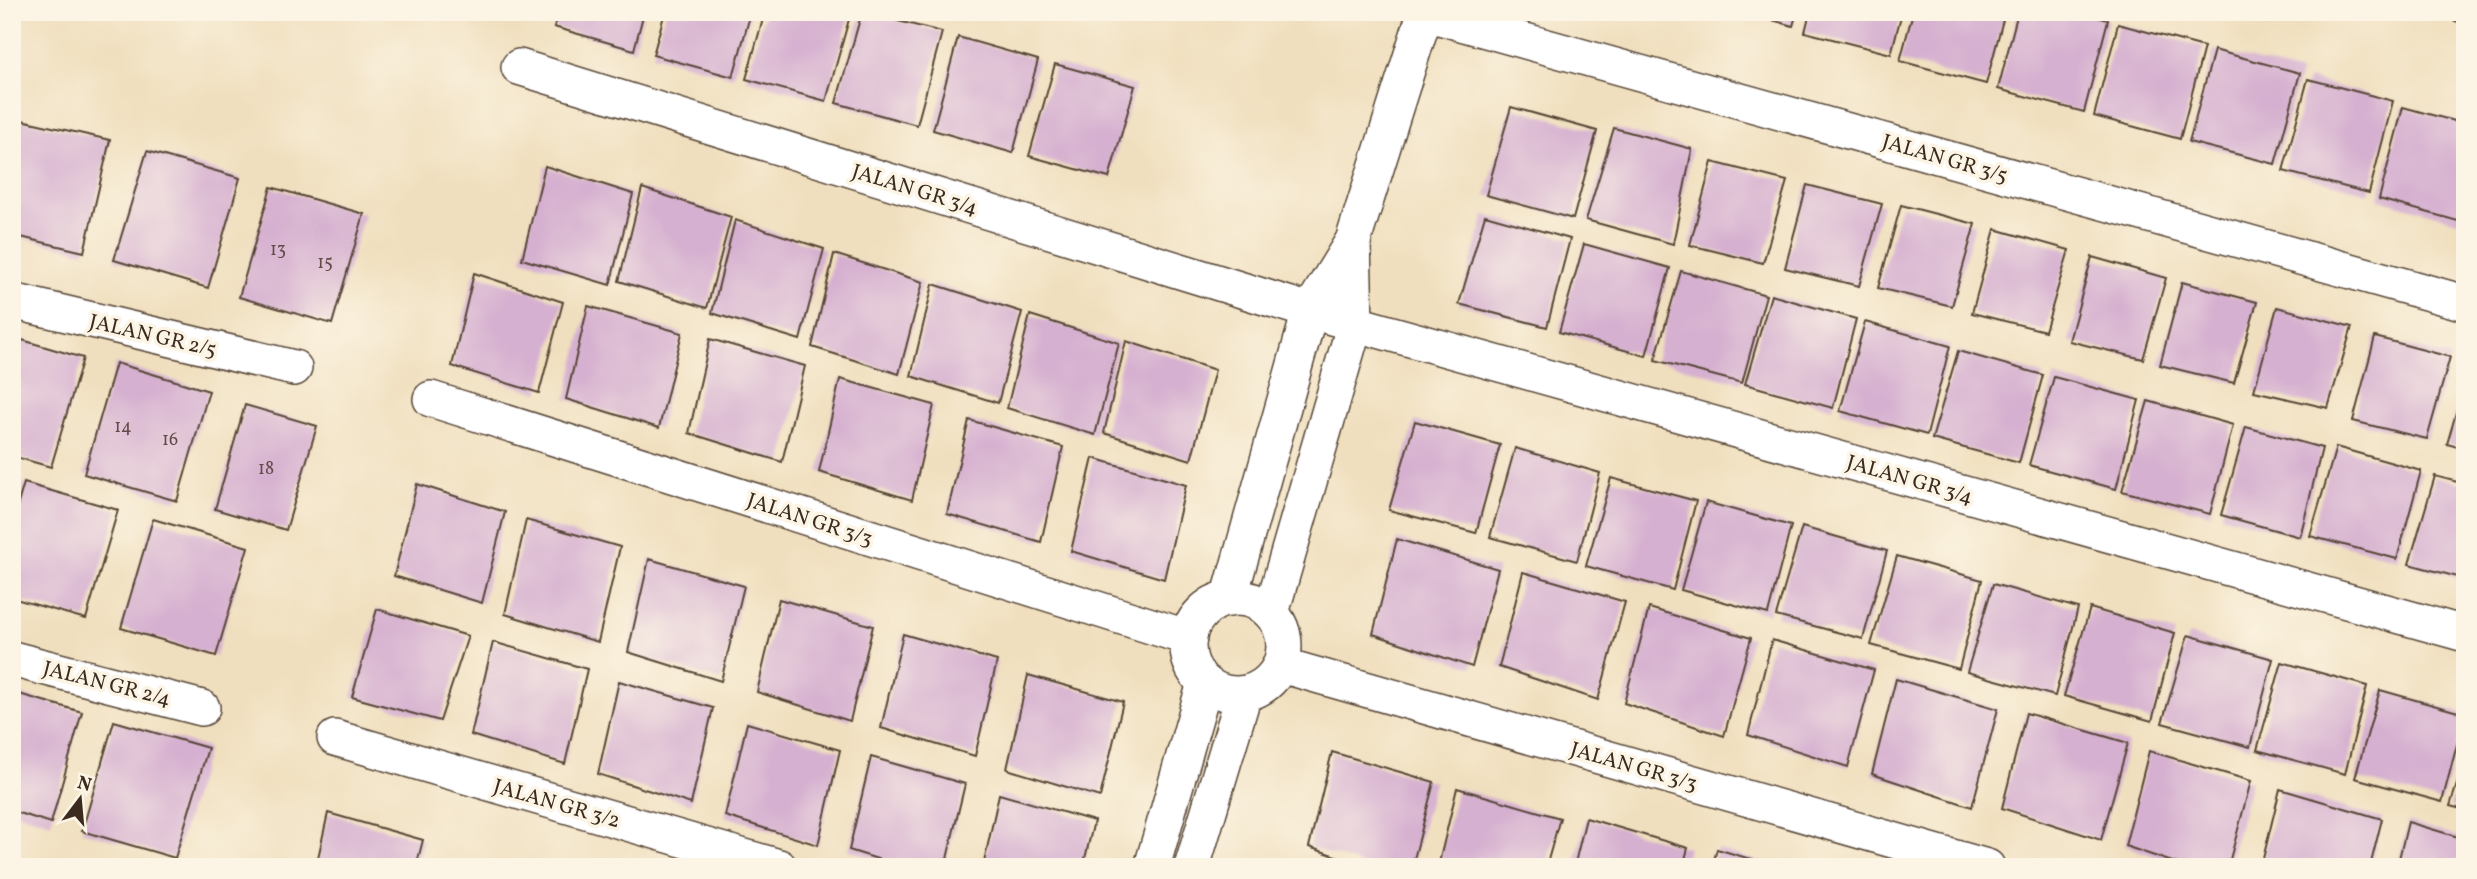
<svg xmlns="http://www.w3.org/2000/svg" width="2477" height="879" viewBox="0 0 2477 879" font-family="Vollkorn,serif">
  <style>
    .building { fill: #d6b0d0 }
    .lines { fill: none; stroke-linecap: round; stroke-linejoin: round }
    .minor-casing { stroke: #564536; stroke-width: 38 }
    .minor { stroke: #fff; stroke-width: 35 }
    .labels { text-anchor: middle; stroke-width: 7; stroke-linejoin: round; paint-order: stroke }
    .number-label { font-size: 18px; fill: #624c4a }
    .street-label { font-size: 21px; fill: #3b2a1e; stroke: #fcf5e5 }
  </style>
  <rect width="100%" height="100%" fill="#fcf5e5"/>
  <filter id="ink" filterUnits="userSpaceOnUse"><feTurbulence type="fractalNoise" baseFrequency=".0143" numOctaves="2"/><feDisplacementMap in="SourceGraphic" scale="14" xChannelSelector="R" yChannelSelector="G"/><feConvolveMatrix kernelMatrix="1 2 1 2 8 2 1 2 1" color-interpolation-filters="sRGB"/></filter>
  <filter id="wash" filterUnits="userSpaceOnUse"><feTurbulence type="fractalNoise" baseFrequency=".00686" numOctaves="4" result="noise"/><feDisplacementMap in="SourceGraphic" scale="28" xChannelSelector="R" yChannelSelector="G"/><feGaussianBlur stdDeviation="1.57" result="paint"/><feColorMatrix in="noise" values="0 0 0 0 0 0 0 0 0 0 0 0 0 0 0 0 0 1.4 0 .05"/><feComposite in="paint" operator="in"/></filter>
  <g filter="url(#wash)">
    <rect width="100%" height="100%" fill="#f0dfbe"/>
    <g id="blocks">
      <g class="building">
        <path d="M558 12H644L634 50 554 27Z"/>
        <path d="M665 12H751L733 77 653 55Z"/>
        <path d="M765 12H851L826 101 746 79Z"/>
        <path d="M862 12 942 32 917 125 836 103Z"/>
        <path d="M1744 12H1797L1793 26Z"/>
        <path d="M1810 12H1902L1891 54 1805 32Z"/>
        <path d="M1913 12H2005L1986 84 1900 61Z"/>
        <path d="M2018 12H2080L2108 20 2084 112 1998 89Z"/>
        <path d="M2428 12H2465V24L2428 13Z"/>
        <path d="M2118 24 2204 47 2180 139 2094 116Z"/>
        <path d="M958 37 1038 60 1013 153 933 130Z"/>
        <path d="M2214 50 2300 73 2275 164 2189 142Z"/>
        <path d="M1055 64 1135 86 1109 178 1029 156Z"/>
        <path d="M2308 79 2393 101 2369 193 2283 171Z"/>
        <path d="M1511 107 1597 131 1573 219 1486 195Z"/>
        <path d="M2403 107 2465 124V223L2379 199Z"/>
        <path d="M17 119 110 140 84 252 12 235V138Z"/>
        <path d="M1614 128 1692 149 1673 244 1586 220Z"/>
        <path d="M147 151 240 178 208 288 114 260Z"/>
        <path d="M1712 162 1787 181 1763 263 1690 245Z"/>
        <path d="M545 166 633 194 610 285 522 259Z"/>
        <path d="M1807 185 1882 204 1859 286 1785 268Z"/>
        <path d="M271 187 364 214 332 324 239 297Z"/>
        <path d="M642 188 731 217 707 308 619 281Z"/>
        <path d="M1901 205 1975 224 1952 306 1878 288Z"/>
        <path d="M1485 215 1570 239 1547 327 1459 304Z"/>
        <path d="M735 220 824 249 800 340 712 313Z"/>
        <path d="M1995 229 2069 250 2045 331 1972 313Z"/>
        <path d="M1584 244 1670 268 1646 356 1559 332Z"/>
        <path d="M834 254 923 282 899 374 812 347Z"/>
        <path d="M2092 257 2166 278 2143 359 2069 341Z"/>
        <path d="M1681 271 1766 295 1742 383 1655 360Z"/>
        <path d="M474 273 563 302 539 393 452 366Z"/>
        <path d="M2182 282 2257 302 2234 383 2160 365Z"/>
        <path d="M933 284 1022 312 998 403 911 376Z"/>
        <path d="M1771 295 1856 319 1833 408 1745 384Z"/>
        <path d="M588 306 682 333 659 428 566 399Z"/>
        <path d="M2277 307 2352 327 2328 408 2254 391Z"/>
        <path d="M1030 315 1119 343 1095 435 1007 408Z"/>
        <path d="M1865 322 1950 346 1927 435 1840 411Z"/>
        <path d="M12 337 83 358 51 467 12 456Z"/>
        <path d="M2375 337 2450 357 2427 439 2353 421Z"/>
        <path d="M710 339 805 366 782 462 689 433Z"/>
        <path d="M1126 341 1215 370 1191 460 1104 433Z"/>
        <path d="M1958 351 2043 375 2019 463 1932 439Z"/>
        <path d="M116 363 209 391 177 501 84 474Z"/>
        <path d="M2054 377 2139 400 2116 489 2029 465Z"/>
        <path d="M840 379 934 405 912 500 819 472Z"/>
        <path d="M2465 382V449L2447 444Z"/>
        <path d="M2148 401 2233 425 2210 514 2122 491Z"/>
        <path d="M245 405 317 426 286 530 215 509Z"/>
        <path d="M969 420 1063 447 1041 542 947 514Z"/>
        <path d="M1415 421 1500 445 1476 533 1389 510Z"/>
        <path d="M2246 427 2322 448 2300 537 2221 515Z"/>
        <path d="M2336 447 2421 471 2397 559 2310 536Z"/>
        <path d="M1515 448 1600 473 1577 561 1490 537Z"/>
        <path d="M1093 458 1186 485 1164 579 1071 551Z"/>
        <path d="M2435 476 2465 484V579L2409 564Z"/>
        <path d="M1611 478 1696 501 1673 590 1586 566Z"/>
        <path d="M24 483 118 510 86 619 12 598V524Z"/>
        <path d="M417 484 505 512 482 603 394 576Z"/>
        <path d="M1706 502 1791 526 1768 614 1681 590Z"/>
        <path d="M153 519 248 547 216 656 121 628Z"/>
        <path d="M526 520 620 547 598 642 505 614Z"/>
        <path d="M1802 527 1887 551 1863 639 1776 616Z"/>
        <path d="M1397 539 1498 569 1472 667 1373 634Z"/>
        <path d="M1897 556 1982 580 1959 669 1871 645Z"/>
        <path d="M649 559 744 586 721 681 628 652Z"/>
        <path d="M1523 572 1625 602 1598 700 1499 667Z"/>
        <path d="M1993 584 2078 608 2055 696 1967 672Z"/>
        <path d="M779 599 873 626 850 721 757 692Z"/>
        <path d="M1649 608 1751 638 1724 736 1624 703Z"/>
        <path d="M2090 608 2175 633 2152 721 2064 696Z"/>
        <path d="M377 609 468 636 440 721 352 697Z"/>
        <path d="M903 634 997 661 975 756 881 728Z"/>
        <path d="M2188 635 2273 659 2250 747 2162 723Z"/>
        <path d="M1772 640 1874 670 1848 767 1748 735Z"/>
        <path d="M493 642 587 669 565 764 471 735Z"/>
        <path d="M2282 662 2367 686 2345 774 2257 750Z"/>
        <path d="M1028 675 1123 702 1100 797 1007 769Z"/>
        <path d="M1896 679 1998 709 1972 807 1872 774Z"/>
        <path d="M619 681 713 708 691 804 598 774Z"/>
        <path d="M2380 690 2465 714 2442 802 2355 778Z"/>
        <path d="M12 692 82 712 51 823 12 811Z"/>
        <path d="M2026 713 2128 743 2101 840 2002 808Z"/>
        <path d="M114 721 208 748 175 858 82 831Z"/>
        <path d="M747 723 840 750 818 845 725 816Z"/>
        <path d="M2149 751 2251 781 2228 867H2187L2125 846Z"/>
        <path d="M1332 752 1434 782 1412 867H1368L1309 847Z"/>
        <path d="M871 757 965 784 945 867H903L849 850Z"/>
        <path d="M2465 759V810L2450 806Z"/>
        <path d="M1457 788 1560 818 1546 867H1438Z"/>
        <path d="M2280 789 2382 819 2370 867H2261Z"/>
        <path d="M999 794 1094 821 1083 867H983Z"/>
        <path d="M328 813 423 840 416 867H316Z"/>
        <path d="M1586 818 1688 848 1683 867H1574Z"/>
        <path d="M2408 822 2465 839V867H2397Z"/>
        <path d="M1717 849 1774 866V867H1712Z"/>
      </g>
    </g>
  </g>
  <g filter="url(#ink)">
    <use href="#blocks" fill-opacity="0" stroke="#564536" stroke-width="2"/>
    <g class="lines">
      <defs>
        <g id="minor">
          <path d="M519 67 1310 311 2465 634"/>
          <path d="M12 301 294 368"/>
          <path d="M431 399 1189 638"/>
          <circle cx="1236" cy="646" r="48"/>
          <path d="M1229 599 1310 311 1353 241 1425 13 2465 303"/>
          <path d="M1271 613 1355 323 1353 241"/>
          <path d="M12 659 202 708"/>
          <path d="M1281 665 1987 867"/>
          <path d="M335 738 779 867"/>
          <path d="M1152 867 1205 683"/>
          <path d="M1192 867 1244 694"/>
        </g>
      </defs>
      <use href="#minor" class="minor-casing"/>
      <use href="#minor" class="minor"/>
    </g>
  </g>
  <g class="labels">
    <g class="number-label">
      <text x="278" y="255">13</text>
      <text x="325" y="268">15</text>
      <text x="123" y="432">14</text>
      <text x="170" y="445">16</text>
      <text x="266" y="474">18</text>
    </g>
    <g class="street-label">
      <text transform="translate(1945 158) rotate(16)" y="7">JALAN GR 3/5</text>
      <text transform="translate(915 189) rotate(17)" y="7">JALAN GR 3/4</text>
      <text transform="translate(153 335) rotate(13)" y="7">JALAN GR 2/5</text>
      <text transform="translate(1910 479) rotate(16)" y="7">JALAN GR 3/4</text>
      <text transform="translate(810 519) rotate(18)" y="7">JALAN GR 3/3</text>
      <text transform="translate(107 683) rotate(14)" y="7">JALAN GR 2/4</text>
      <text transform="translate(1634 766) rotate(16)" y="7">JALAN GR 3/3</text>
      <text transform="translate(557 803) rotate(16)" y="7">JALAN GR 3/2</text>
    </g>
  </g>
  <rect width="2477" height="879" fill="none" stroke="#fcf5e5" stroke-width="42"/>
  <g transform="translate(80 799) rotate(16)" stroke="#fcf5e5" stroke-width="5" paint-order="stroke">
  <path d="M0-5L12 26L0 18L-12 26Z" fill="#3b2a1e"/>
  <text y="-10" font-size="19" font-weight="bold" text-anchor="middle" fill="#3b2a1e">N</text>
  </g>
</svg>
